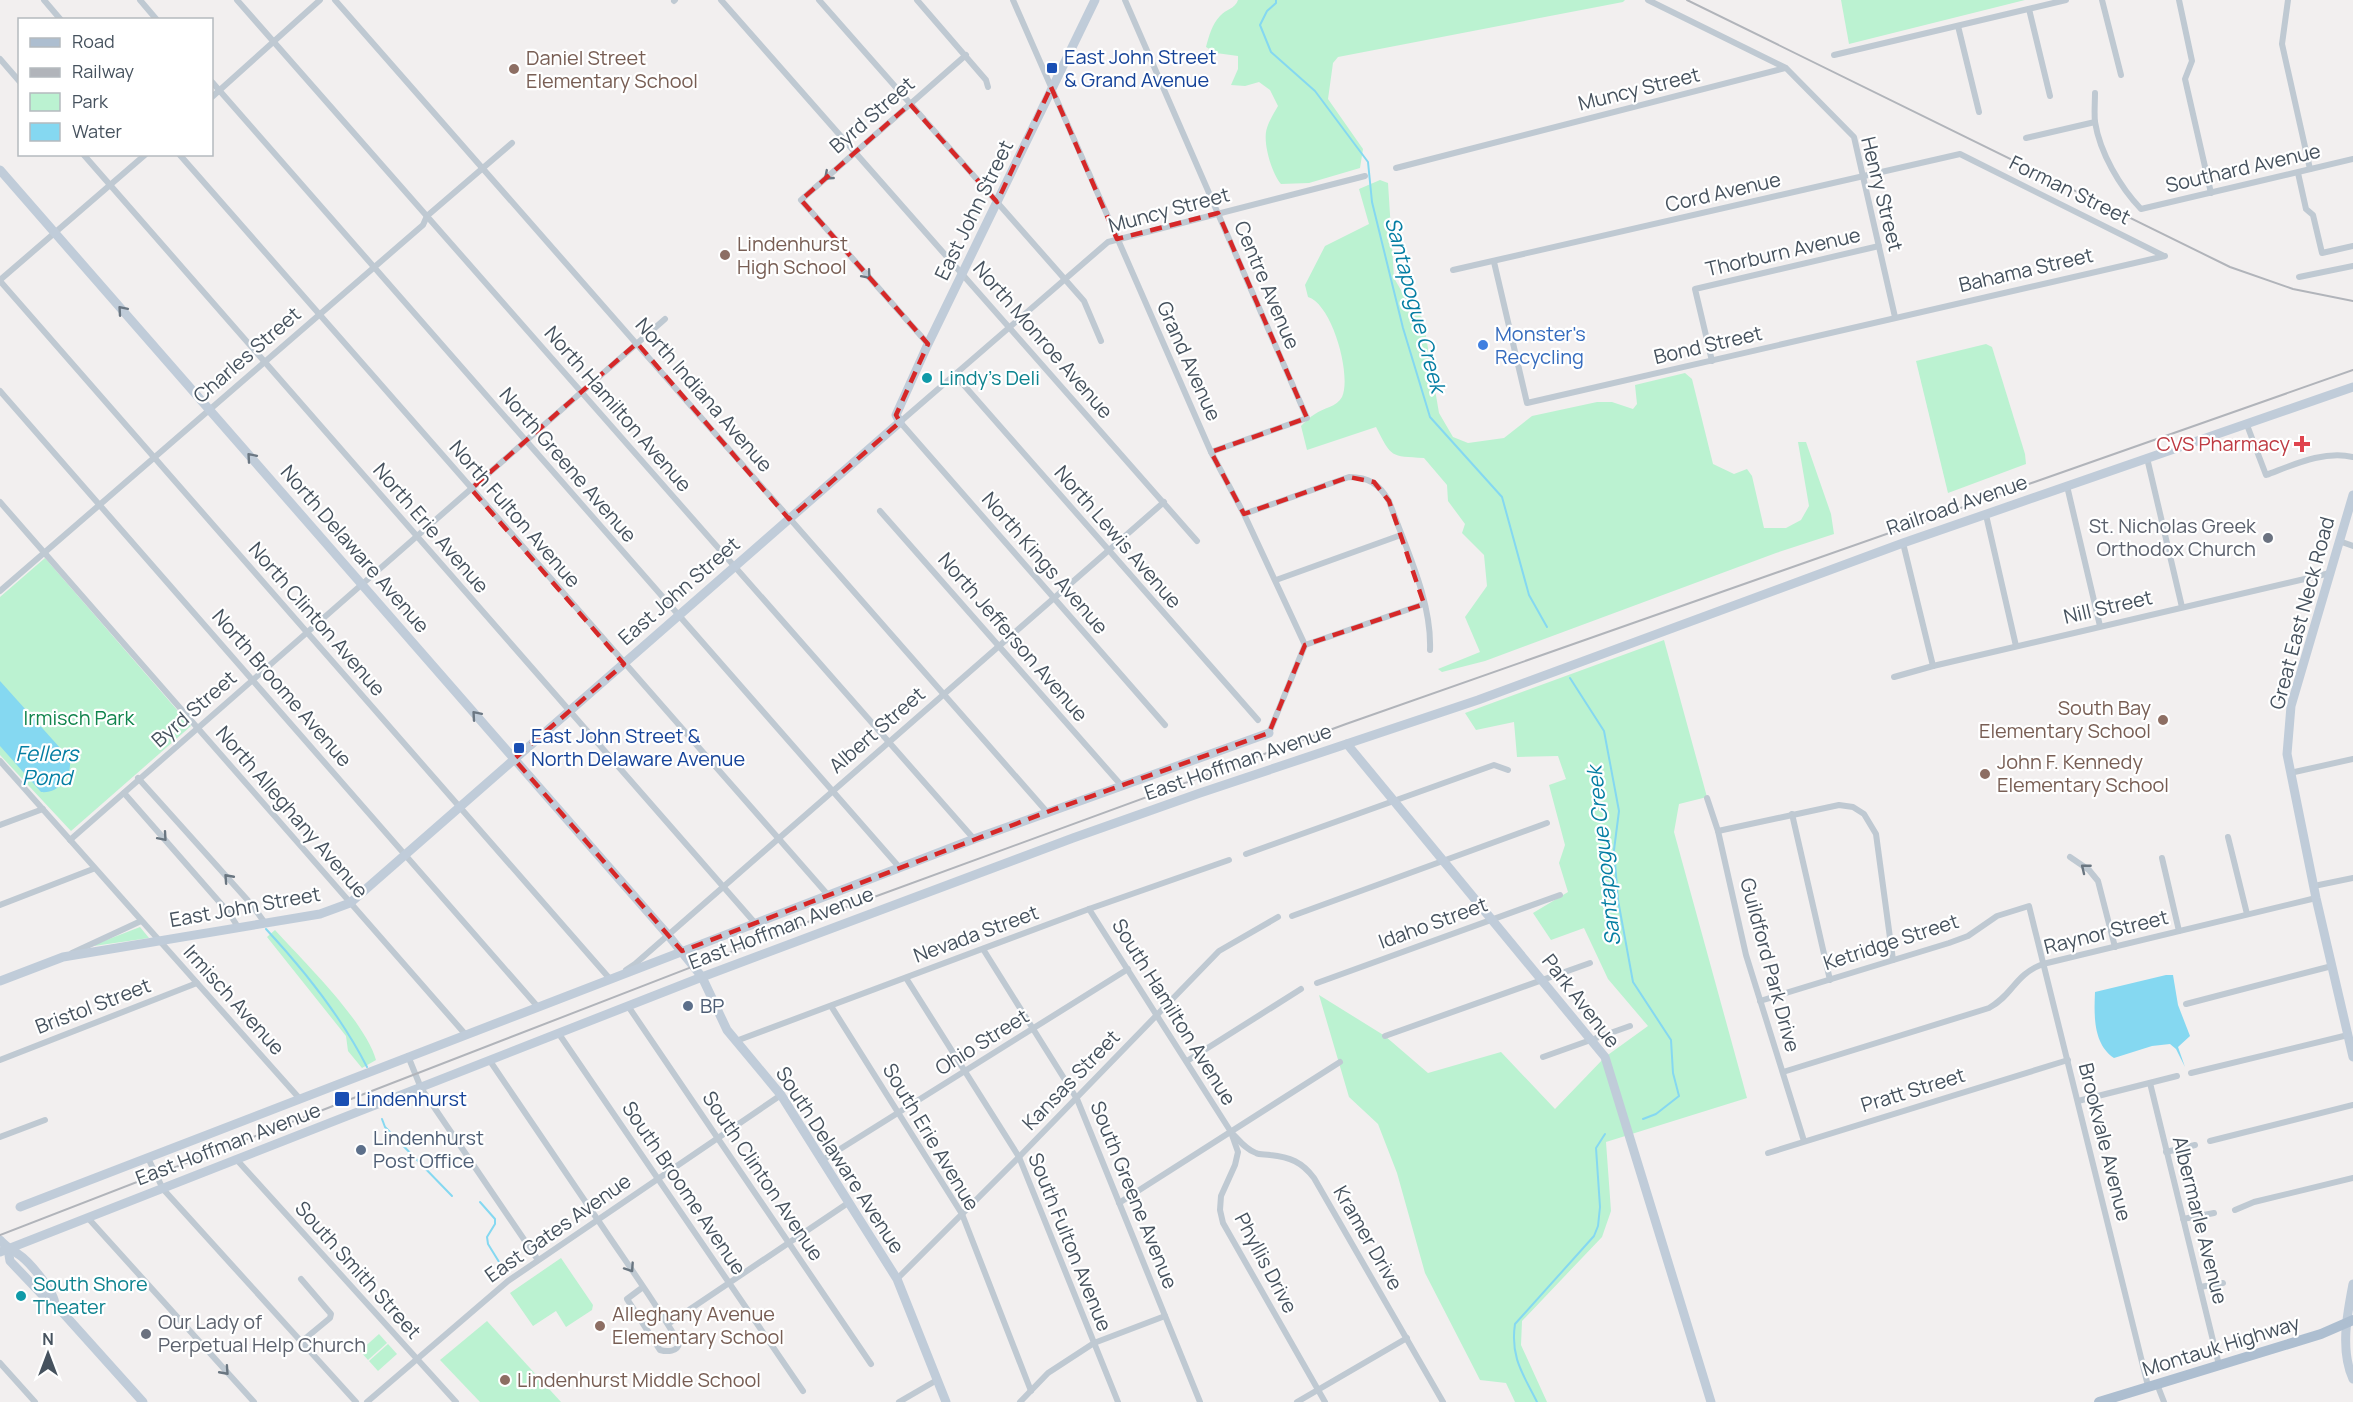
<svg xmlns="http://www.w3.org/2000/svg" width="2353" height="1402" viewBox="0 0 2353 1402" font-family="Manrope,sans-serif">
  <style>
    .green { fill: #bbf2d1 }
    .water { fill: #85d8f1 }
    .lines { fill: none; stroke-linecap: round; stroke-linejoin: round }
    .stream { stroke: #85d8f1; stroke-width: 2 }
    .street { stroke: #bfc9d2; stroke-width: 6 }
    .secondary { stroke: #c0ccd9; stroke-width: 9 }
    .primary { stroke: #adbed0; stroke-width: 10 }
    .rail { stroke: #b1b4ba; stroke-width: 2 }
    .oneway { stroke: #6a7681 }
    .oneway2 { stroke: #6b7783 }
    .marked { fill: none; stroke: #d62828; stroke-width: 4.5; stroke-dasharray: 12 8; stroke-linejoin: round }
    .transit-dot { fill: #1a4fb4; stroke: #fff; stroke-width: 2 }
    .education-dot { fill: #8d6e63; stroke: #fff; stroke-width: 2 }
    .shop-dot { fill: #3f7fe0; stroke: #fff; stroke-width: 2 }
    .culture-dot { fill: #0f9aa8; stroke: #fff; stroke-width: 2 }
    .health-dot { fill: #e0444e; stroke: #fff; stroke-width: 2 }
    .worship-dot { fill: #6b7280; stroke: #fff; stroke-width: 2 }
    .service-dot { fill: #5c6f8a; stroke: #fff; stroke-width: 2 }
    .labels { text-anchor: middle; stroke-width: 4.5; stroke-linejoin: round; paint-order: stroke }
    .transit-label { font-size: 20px; fill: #164399; stroke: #fff; text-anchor: start }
    .education-label { font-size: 20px; fill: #785e54; stroke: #fff; text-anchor: start }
    .street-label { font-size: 20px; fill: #46525e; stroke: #fff }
    .shop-label { font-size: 20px; fill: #366cbe; stroke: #fff; text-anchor: start }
    .culture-label { font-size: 20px; fill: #0d838f; stroke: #fff; text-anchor: start }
    .health-label { font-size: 20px; fill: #be3a42; stroke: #fff; text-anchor: end }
    .worship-label { font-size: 20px; fill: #5b616d; stroke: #fff; text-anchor: end }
    .park-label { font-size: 20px; fill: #11844d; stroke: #fff }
    .service-label { font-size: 20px; fill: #4e5e75; stroke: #fff; text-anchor: start }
    .water-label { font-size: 21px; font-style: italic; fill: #047ea3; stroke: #fff }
  </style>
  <rect width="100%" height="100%" fill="#f2efef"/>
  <g class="green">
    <path d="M1238 0H1625L1623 2 1338 57 1333 63 1328 99 1363 149 1360 168 1309 183 1281 184C1272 174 1262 142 1267 128 1269 121 1274 113 1278 106L1270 90 1259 82 1245 86 1231 85 1238 69V56L1216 53 1206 47C1209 36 1212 24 1220 16 1226 9 1235 9 1238 0Z"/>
    <path d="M1841 0H2025L1849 44Z"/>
    <path d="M1380 180 1388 183 1394 278 1402 292 1423 319 1439 413 1453 437 1468 443 1504 438 1532 416 1597 402H1612L1633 409 1637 404 1635 385 1685 373 1692 379 1713 464 1734 474 1747 469 1752 476 1764 528H1786L1801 520 1809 506 1798 442H1806L1831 514 1834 534 1776 553 1485 661 1442 672 1438 669 1480 652 1465 617 1487 586 1484 555 1462 533 1465 524 1448 501 1447 485 1424 458C1390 456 1392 458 1376 427L1307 450 1301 426C1305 422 1310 417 1315 414 1323 408 1337 407 1342 397 1352 375 1332 304 1308 297L1305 285 1325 246 1369 224 1359 189Z"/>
    <path d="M1986 344 1992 347 2025 454 2026 464 1948 493 1916 361Z"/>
    <path d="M45 558 191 726 71 831 0 755V597Z"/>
    <path d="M1664 640 1707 797 1679 804 1674 832 1747 1098 1606 1142 1611 1211 1602 1237 1522 1321 1521 1345 1547 1402H1515L1506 1383 1480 1380 1425 1273 1397 1173 1378 1124 1349 1097 1319 995 1385 1036 1428 1073 1501 1052 1555 1109 1605 1057 1648 1026 1608 979 1584 928 1551 940 1533 913 1568 892 1559 863 1565 845 1549 785 1566 779 1558 756 1517 757 1514 722 1476 730 1465 713Z"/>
    <path d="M140 927 149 938 94 946 96 944Z"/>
    <path d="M275 930C304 962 365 1021 376 1060L362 1068 348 1051 346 1036 267 937Z"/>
    <path d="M561 1258 593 1305 592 1310 566 1327 556 1311 533 1326 510 1293Z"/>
    <path d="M487 1321 561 1402H480L440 1360Z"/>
    <path d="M379 1334 387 1343 368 1360 360 1351Z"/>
    <path d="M388 1344 397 1354 378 1371 369 1361Z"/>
  </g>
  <g class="water">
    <path d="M0 681 70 759C72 776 59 794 41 792L0 746Z"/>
    <path d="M2166 975H2173L2178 1005 2190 1036 2178 1047 2185 1067 2176 1049 2170 1044 2152 1046 2114 1058C2093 1044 2094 1015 2095 992Z"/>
  </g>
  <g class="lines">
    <g class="stream">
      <path d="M1276 0V3L1267 11 1260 25 1271 52 1315 91 1368 162 1372 202 1403 328 1430 417 1502 497 1529 595 1547 627"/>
      <path d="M1570 678 1604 731 1619 811 1614 850 1618 900 1633 982 1671 1040 1673 1073 1679 1096 1656 1114 1643 1119"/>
      <path d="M266 929C304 970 341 1016 367 1067"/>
      <path d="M382 1119 385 1127 452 1196"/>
      <path d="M480 1202 495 1219V1224L487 1237 488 1244 504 1270"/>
      <path d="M1537 1402C1523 1374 1510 1357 1515 1324L1594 1236 1598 1226 1600 1207 1596 1148 1605 1134"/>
    </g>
    <g class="street">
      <path d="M44 0 61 20"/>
      <path d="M140 0 157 20"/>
      <path d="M237 0 974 839"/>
      <path d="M335 0 1047 812"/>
      <path d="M721 0 1197 541"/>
      <path d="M819 0 1084 301 1101 341"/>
      <path d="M917 0 986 80 988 87"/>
      <path d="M1013 0 1211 452 1244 514 1305 645 1269 733"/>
      <path d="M1125 0 1307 418 1211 452"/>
      <path d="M1648 0 1786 68 1854 137 1895 317"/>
      <path d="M2102 0 2121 75"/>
      <path d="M2179 0 2192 61 2185 79 2211 193"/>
      <path d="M2288 0 2282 44 2310 169"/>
      <path d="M674 1 675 0"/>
      <path d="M2029 9 2050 96"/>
      <path d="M1958 26 1979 112"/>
      <path d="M1834 55 2066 0"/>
      <path d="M0 59 20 82"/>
      <path d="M212 82 900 868"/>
      <path d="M2095 93C2095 102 2094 113 2095 122 2100 153 2120 187 2141 209L2353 159"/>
      <path d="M212 97 320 0"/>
      <path d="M2026 138 2095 122"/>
      <path d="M83 154 755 923"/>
      <path d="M179 154 828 895"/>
      <path d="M1396 168 1785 68"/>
      <path d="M2298 173 2306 209 2313 215 2322 253 2353 246"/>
      <path d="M1494 262 1527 403 2165 256"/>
      <path d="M1453 270 1960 154 2164 256"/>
      <path d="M2299 277 2353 266"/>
      <path d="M0 280 146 154"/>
      <path d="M0 281 610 979 612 978"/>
      <path d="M928 344 801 200 966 55"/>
      <path d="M1712 361 1695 289 1879 246"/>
      <path d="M955 375 1258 720"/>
      <path d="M0 391 538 1007"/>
      <path d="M2247 425 2266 475C2293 465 2324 450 2353 457"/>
      <path d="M2147 458 2182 607"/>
      <path d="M2067 486 2100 626"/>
      <path d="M0 502 466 1035"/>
      <path d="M880 511 1121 785"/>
      <path d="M1244 514 1349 477C1369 477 1379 484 1389 501 1405 547 1432 600 1430 650"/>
      <path d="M1986 515 2016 646"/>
      <path d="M2339 541 2353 546"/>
      <path d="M1903 543 1933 666"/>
      <path d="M1276 580 1401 535"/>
      <path d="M0 591 423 225 427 216 512 143"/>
      <path d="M1305 645 1424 604"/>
      <path d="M1894 677 1933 666 2330 573"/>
      <path d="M1165 725 900 422 1108 242 1365 176"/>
      <path d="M0 761 300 1099"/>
      <path d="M2290 773 2353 759"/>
      <path d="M138 778 252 905 265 923"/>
      <path d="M124 793 229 913 238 927"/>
      <path d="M1707 798 1718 831 1746 955 1804 1141"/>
      <path d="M1792 814 1830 980"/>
      <path d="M0 825 43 809"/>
      <path d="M1718 831 1839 805 1853 807 1864 814 1876 834 1893 960"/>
      <path d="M2228 837 2247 914"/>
      <path d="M70 840 665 319"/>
      <path d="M1246 854 1494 765 1508 770"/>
      <path d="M2070 857 2089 870 2098 881 2115 947"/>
      <path d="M2162 858 2179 931"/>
      <path d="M2314 886 2353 878"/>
      <path d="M0 905 93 869"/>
      <path d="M1089 909 1231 1132C1238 1139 1246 1150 1256 1153 1260 1155 1266 1154 1270 1155 1290 1157 1302 1162 1314 1178L1443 1402"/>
      <path d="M1292 916 1547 823"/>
      <path d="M983 949 1077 1099 1200 1402"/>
      <path d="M72 953 141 921"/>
      <path d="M626 970 635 964 1164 502"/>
      <path d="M906 978 1019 1157 1118 1402"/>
      <path d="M1317 983 1560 895"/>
      <path d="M1760 1001 1949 943 1968 936 1997 916 2029 906 2148 1386"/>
      <path d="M2186 1004 2332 966"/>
      <path d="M628 1006 871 1364"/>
      <path d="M831 1006 962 1214 1031 1391"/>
      <path d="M559 1034 803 1391"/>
      <path d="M1385 1036 1590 963"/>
      <path d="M736 1041 1089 909 1229 860"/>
      <path d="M408 1056 421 1088 538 1260"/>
      <path d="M1543 1057 1630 1026"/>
      <path d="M0 1060 197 983"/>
      <path d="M490 1061C529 1118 567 1175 606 1232 631 1269 657 1305 679 1343 678 1352 667 1352 660 1350L627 1299 643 1287"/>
      <path d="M1187 1061 1301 989"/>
      <path d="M1783 1072 1989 1008C2014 994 2014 975 2043 964L2316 898"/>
      <path d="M2191 1073 2348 1035"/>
      <path d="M2150 1083 2219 1365"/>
      <path d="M2078 1101 2177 1076"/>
      <path d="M1232 1135 1238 1152 1235 1165 1221 1196 1220 1210 1223 1223 1325 1402"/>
      <path d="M0 1137 45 1120"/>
      <path d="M2210 1141 2353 1105"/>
      <path d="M2166 1152 2195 1145"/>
      <path d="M1768 1153 2068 1060"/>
      <path d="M148 1158 163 1189 356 1402"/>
      <path d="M237 1160 456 1402"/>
      <path d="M821 1161 1128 969"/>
      <path d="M1119 1203 1340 1062"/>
      <path d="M2235 1210 2254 1202 2353 1178"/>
      <path d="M88 1218 254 1402"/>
      <path d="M2183 1219 2214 1213"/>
      <path d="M301 1279 331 1314 330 1318 301 1342"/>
      <path d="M897 1279 1019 1157 1219 951 1278 917"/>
      <path d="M2200 1287 2223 1283"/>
      <path d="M668 1324 848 1203"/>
      <path d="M0 1363 35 1402"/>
      <path d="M2157 1384 2164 1402"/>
      <path d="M367 1402 508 1281 781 1095"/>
      <path d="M899 1402 937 1380"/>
      <path d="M1020 1402 1048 1373 1094 1343 1165 1316"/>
      <path d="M1297 1402 1407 1338"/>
    </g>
    <g class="secondary">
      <path d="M0 170 668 935 702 977 727 1030 781 1095 897 1279 946 1402"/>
      <path d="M2353 495 2291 706 2287 754 2316 898 2353 1057"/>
      <path d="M1347 744 1605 1057 1711 1402"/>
      <path d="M0 981 63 957 320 914 350 903 900 422 896 415 928 344 1095 0"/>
      <path d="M20 1207 974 839 1269 733"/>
      <path d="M0 1240C6 1247 11 1249 18 1254 29 1261 54 1291 55 1304"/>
      <path d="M8 1249 10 1261 48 1301 55 1304 143 1402"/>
      <path d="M0 1252 702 977 1073 838 1200 793 1478 700 1903 543 2353 387"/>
      <path d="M2353 1284C2347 1315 2340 1350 2353 1379"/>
    </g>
    <path class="primary" d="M2099 1402 2321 1334 2353 1320"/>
    <g class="rail">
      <path d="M1687 0 2230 267 2293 289 2353 301"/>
      <path d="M0 1235 844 908 1346 724 2353 370"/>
    </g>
  </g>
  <defs><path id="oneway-chevron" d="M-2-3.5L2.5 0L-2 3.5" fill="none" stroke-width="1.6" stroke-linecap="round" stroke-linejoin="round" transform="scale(1.5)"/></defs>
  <g class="oneway">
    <use href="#oneway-chevron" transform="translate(828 176) rotate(139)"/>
    <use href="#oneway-chevron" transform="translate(867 275) rotate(49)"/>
    <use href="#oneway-chevron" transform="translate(163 837) rotate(49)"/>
    <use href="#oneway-chevron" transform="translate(2085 868) rotate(-141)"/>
    <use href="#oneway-chevron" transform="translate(228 878) rotate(-132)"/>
    <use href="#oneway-chevron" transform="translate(630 1268) rotate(56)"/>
    <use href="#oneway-chevron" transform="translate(225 1371) rotate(48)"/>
  </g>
  <g class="oneway2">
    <use href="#oneway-chevron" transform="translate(122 310) rotate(-131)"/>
    <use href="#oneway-chevron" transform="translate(251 457) rotate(-131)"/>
    <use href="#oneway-chevron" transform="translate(476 715) rotate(-131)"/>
  </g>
  <path class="marked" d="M1051 87 1117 239 1218 213 1307 418 1211 452 1244 514 1349 477 1374 482 1389 501 1424 604 1305 645 1269 733 1047 812 682 951 514 759 624 664 471 489 637 343 789 519 900 422 896 415 928 344 801 200 910 104 997 202Z"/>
  <g class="transit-dot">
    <rect x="1046" y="62" width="12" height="12" rx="3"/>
    <rect x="513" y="742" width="12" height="12" rx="3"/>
    <rect x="334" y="1091" width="16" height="16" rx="3"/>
  </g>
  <g class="education-dot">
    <circle cx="514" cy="69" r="6"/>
    <circle cx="725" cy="255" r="6"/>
    <circle cx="2163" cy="720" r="6"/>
    <circle cx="1985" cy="774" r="6"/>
    <circle cx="600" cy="1326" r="6"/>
    <circle cx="505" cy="1380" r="6"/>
  </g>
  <circle class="shop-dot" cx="1483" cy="345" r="6"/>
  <g class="culture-dot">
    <circle cx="927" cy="378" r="6"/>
    <circle cx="21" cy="1296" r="6"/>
  </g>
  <path class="health-dot" d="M2299 435h6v6h6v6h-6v6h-6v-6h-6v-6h6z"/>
  <g class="worship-dot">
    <circle cx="2268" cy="538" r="6"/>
    <circle cx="146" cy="1334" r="6"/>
  </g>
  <g class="service-dot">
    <circle cx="688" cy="1006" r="6"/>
    <circle cx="361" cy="1150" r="6"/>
  </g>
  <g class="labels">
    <g class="transit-label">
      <text x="1064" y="64">East John Street<tspan x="1064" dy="23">&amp; Grand Avenue</tspan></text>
      <text x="531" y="743">East John Street &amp;<tspan x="531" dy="23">North Delaware Avenue</tspan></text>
      <text x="356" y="1106">Lindenhurst</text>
    </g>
    <g class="education-label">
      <text x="526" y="65">Daniel Street<tspan x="526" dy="23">Elementary School</tspan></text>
      <text x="737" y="251">Lindenhurst<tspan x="737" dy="23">High School</tspan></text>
      <text x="2151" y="715" text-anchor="end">South Bay<tspan x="2151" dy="23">Elementary School</tspan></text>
      <text x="1997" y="769">John F. Kennedy<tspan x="1997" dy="23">Elementary School</tspan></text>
      <text x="612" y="1321">Alleghany Avenue<tspan x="612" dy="23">Elementary School</tspan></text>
      <text x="517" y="1387">Lindenhurst Middle School</text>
    </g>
    <g class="street-label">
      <text transform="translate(1639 89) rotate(-14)" y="7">Muncy Street</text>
      <text transform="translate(872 115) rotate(-41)" y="7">Byrd Street</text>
      <text transform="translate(2243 168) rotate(-13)" y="7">Southard Avenue</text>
      <text transform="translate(2070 190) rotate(26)" y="7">Forman Street</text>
      <text transform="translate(1723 192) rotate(-13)" y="7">Cord Avenue</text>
      <text transform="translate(1882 194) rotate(76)" y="7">Henry Street</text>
      <text transform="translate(974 210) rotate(-64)" y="7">East John Street</text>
      <text transform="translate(1169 210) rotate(-15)" y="7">Muncy Street</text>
      <text transform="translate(1783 252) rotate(-13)" y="7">Thorburn Avenue</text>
      <text transform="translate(2026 270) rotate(-13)" y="7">Bahama Street</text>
      <text transform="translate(1267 285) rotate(67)" y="7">Centre Avenue</text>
      <text transform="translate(1043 340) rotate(49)" y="7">North Monroe Avenue</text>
      <text transform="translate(1708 345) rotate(-13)" y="7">Bond Street</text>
      <text transform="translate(247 355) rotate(-41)" y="7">Charles Street</text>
      <text transform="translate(1189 361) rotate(66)" y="7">Grand Avenue</text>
      <text transform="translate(704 395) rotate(49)" y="7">North Indiana Avenue</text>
      <text transform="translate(618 409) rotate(49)" y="7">North Hamilton Avenue</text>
      <text transform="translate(568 465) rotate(49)" y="7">North Greene Avenue</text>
      <text transform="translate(1957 505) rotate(-19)" y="7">Railroad Avenue</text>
      <text transform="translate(515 514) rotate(49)" y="7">North Fulton Avenue</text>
      <text transform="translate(431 528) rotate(49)" y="7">North Erie Avenue</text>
      <text transform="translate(1118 537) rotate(49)" y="7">North Lewis Avenue</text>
      <text transform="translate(355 549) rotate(49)" y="7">North Delaware Avenue</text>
      <text transform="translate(1045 563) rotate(49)" y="7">North Kings Avenue</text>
      <text transform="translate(679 591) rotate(-41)" y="7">East John Street</text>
      <text transform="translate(2108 607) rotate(-13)" y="7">Nill Street</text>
      <text transform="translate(2302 613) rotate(-75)" y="7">Great East Neck Road</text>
      <text transform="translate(317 619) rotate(49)" y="7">North Clinton Avenue</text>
      <text transform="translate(1013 637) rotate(49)" y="7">North Jefferson Avenue</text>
      <text transform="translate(282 688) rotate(49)" y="7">North Broome Avenue</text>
      <text transform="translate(194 709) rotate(-41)" y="7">Byrd Street</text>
      <text transform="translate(877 730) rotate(-41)" y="7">Albert Street</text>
      <text transform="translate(1238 762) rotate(-19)" y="7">East Hoffman Avenue</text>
      <text transform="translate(292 812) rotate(49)" y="7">North Alleghany Avenue</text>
      <text transform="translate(245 907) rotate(-10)" y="7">East John Street</text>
      <text transform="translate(1433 923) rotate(-20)" y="7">Idaho Street</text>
      <text transform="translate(781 928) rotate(-21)" y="7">East Hoffman Avenue</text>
      <text transform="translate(2106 932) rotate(-14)" y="7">Raynor Street</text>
      <text transform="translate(976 934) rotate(-20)" y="7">Nevada Street</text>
      <text transform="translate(1891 942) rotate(-18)" y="7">Ketridge Street</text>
      <text transform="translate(1770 965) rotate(75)" y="7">Guildford Park Drive</text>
      <text transform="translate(234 1000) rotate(48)" y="7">Irmisch Avenue</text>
      <text transform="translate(1581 1001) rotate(52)" y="7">Park Avenue</text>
      <text transform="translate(93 1006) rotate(-21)" y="7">Bristol Street</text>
      <text transform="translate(1174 1012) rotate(58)" y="7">South Hamilton Avenue</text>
      <text transform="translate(982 1042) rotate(-32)" y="7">Ohio Street</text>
      <text transform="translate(1071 1080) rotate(-46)" y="7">Kansas Street</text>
      <text transform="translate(1913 1090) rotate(-17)" y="7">Pratt Street</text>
      <text transform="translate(931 1137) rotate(59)" y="7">South Erie Avenue</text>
      <text transform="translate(2105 1142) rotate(76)" y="7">Brookvale Avenue</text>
      <text transform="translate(228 1144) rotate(-21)" y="7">East Hoffman Avenue</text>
      <text transform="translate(840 1160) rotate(57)" y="7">South Delaware Avenue</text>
      <text transform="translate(763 1176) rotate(56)" y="7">South Clinton Avenue</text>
      <text transform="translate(684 1188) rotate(56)" y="7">South Broome Avenue</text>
      <text transform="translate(1134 1195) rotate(68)" y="7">South Greene Avenue</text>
      <text transform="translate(2200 1220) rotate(76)" y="7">Albermarle Avenue</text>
      <text transform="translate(558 1228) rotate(-35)" y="7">East Gates Avenue</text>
      <text transform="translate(1368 1238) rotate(60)" y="7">Kramer Drive</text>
      <text transform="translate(1070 1242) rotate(68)" y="7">South Fulton Avenue</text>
      <text transform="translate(1266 1263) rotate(62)" y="7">Phyllis Drive</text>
      <text transform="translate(358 1270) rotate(48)" y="7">South Smith Street</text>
      <text transform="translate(2221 1346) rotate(-17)" y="7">Montauk Highway</text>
    </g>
    <g class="shop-label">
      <text x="1495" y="341">Monster's<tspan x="1495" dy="23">Recycling</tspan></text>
    </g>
    <g class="culture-label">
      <text x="939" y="385">Lindy's Deli</text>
      <text x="33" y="1291">South Shore<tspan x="33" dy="23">Theater</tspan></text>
    </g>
    <g class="health-label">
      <text x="2290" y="451">CVS Pharmacy</text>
    </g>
    <g class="worship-label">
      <text x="2256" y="533">St. Nicholas Greek<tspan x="2256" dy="23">Orthodox Church</tspan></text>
      <text x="158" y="1329" text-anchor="start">Our Lady of<tspan x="158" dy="23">Perpetual Help Church</tspan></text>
    </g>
    <g class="park-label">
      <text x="79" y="725">Irmisch Park</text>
    </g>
    <g class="service-label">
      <text x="700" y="1013">BP</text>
      <text x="373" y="1145">Lindenhurst<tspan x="373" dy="23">Post Office</tspan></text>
    </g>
    <g class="water-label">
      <text transform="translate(1415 305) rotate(75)" y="7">Santapogue Creek</text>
      <text x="47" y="761">Fellers<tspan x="47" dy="24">Pond</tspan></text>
      <text transform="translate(1604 856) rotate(-96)" y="7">Santapogue Creek</text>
    </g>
  </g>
  <rect x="18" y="18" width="195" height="138" fill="#ffffff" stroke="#b5babf" stroke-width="1.5"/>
  <rect x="30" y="38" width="30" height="9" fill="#adbed0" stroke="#b5babf" stroke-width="1.5"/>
  <text x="72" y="48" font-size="18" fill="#46525e">Road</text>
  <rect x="30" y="68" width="30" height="9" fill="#b1b4ba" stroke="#b5babf" stroke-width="1.5"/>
  <text x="72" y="78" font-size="18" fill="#46525e">Railway</text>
  <rect x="30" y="93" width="30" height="18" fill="#bbf2d1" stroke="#b5babf" stroke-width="1.5"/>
  <text x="72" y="108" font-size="18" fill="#46525e">Park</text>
  <rect x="30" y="123" width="30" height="18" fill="#85d8f1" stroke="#b5babf" stroke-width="1.5"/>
  <text x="72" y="138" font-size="18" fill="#46525e">Water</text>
  <g transform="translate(48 1354)" stroke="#ffffff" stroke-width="4.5" paint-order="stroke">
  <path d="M0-4.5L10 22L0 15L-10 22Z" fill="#46525e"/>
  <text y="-9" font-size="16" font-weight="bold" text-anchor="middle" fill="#46525e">N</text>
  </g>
</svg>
